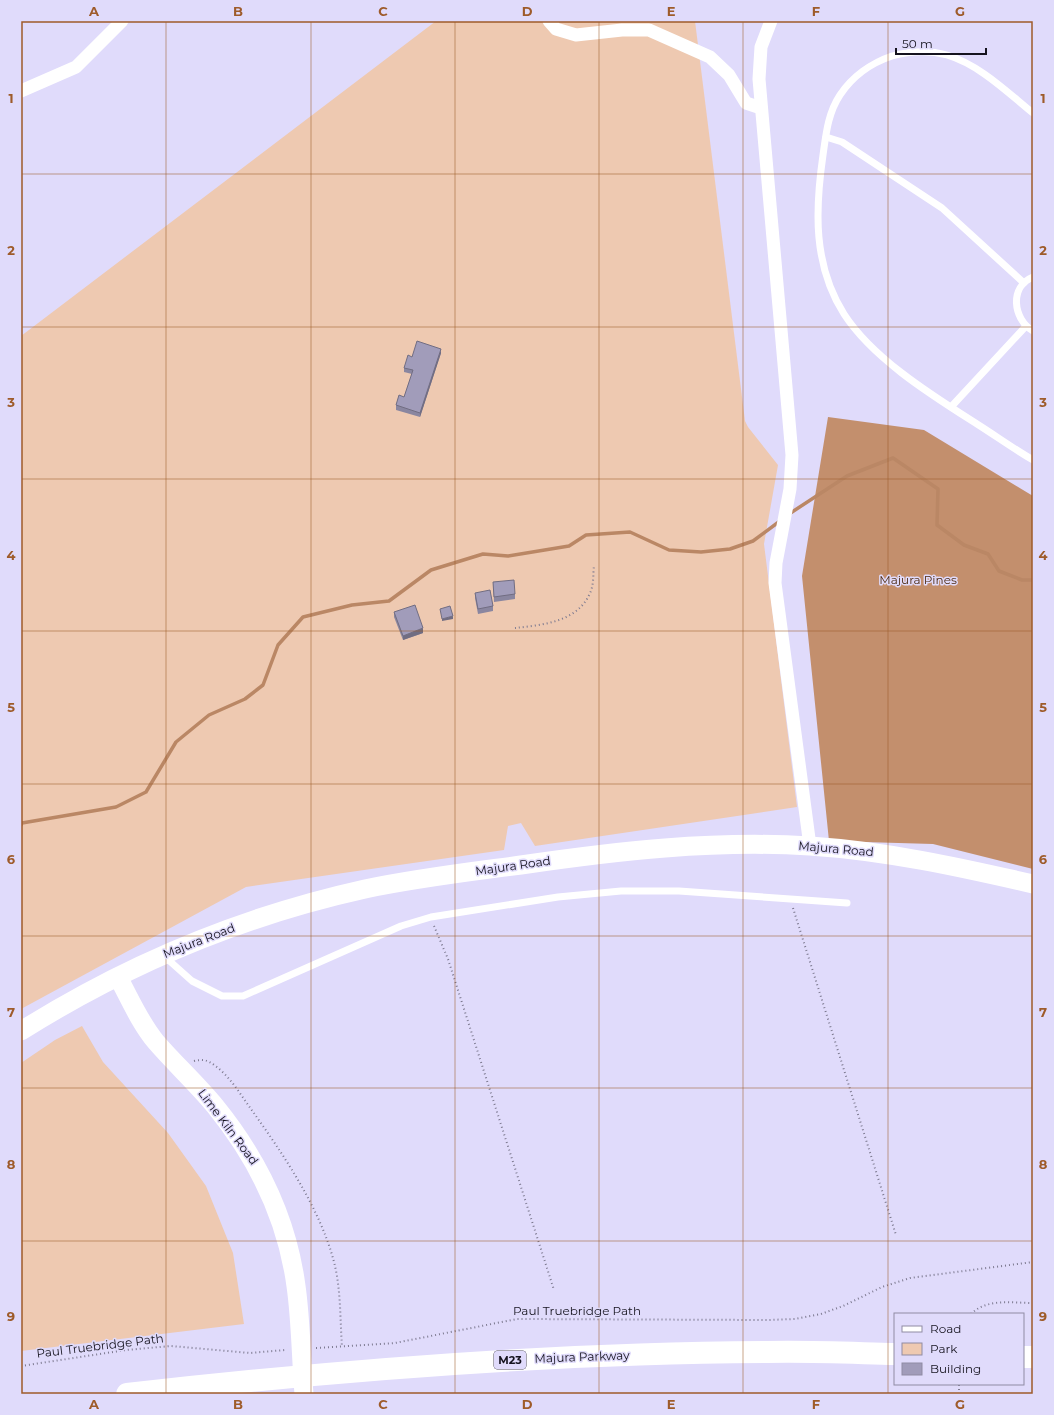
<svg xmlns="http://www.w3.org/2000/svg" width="1054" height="1415" viewBox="0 0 1054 1415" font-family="Montserrat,sans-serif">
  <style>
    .green { fill: #eec9b1 }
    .forest { fill: #c38f6d }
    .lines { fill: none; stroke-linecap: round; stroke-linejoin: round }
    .stream { stroke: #ba8765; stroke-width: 3.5 }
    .path { stroke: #7d7a90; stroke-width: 2; stroke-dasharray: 1 3; stroke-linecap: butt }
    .lane { stroke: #fff; stroke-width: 7 }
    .street { stroke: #fff; stroke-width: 13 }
    .secondary { stroke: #fff; stroke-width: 19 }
    .highway { stroke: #fff; stroke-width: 22 }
    .wall { fill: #8a86a0 }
    .shaded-wall { fill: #716d82 }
    .building { fill: #a19cba; stroke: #716d82 }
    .grid { fill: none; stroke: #9e5b2a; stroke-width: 1; stroke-opacity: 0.55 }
    .labels { text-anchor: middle; stroke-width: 3; stroke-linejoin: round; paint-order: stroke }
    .shield { fill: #e0dbfb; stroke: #524f60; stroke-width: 1 }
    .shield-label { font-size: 11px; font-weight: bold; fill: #15131e }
    .park-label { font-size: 12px; fill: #4c290f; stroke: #e0dbfb }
    .street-label { font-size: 12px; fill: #15131e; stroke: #e0dbfb }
    .neatline { fill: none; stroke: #9e5b2a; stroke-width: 1.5 }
    .grid-label { font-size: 13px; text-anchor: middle; font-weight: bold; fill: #9e5b2a }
  </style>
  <rect width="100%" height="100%" fill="#e0dbfb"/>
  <g class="green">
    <path d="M436 21H695L745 421 748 427 778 465 764 544 797 807 535 846 521 823 508 826 504 850 246 887 21 1009V336Z"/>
    <path d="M82 1026 103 1062 168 1133 206 1186 233 1253 244 1324 21 1351V1063L55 1040Z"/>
  </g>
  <path class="forest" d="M828 417 924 430 1033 496V869L933 844 829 841 802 576Z"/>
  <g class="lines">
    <g class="stream">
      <path d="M789 514 847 476 893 458 938 489 937 525 964 545 988 554 999 571 1022 580H1033"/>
      <path d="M21 825 22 823 116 807 146 792 176 742 209 715 245 699 263 685 278 645 303 617 352 605 389 601 431 570 483 554 508 556 569 546 586 535 630 532 669 550 701 552 730 549 753 541 780 521"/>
    </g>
    <g class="path">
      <path d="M515 628C542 625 578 622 590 593 594 585 593 574 594 565"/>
      <path d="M793 908 896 1235"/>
      <path d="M434 926 448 959 554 1290"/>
      <path d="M194 1061C202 1059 208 1060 214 1065 230 1076 240 1094 251 1109 283 1154 320 1208 334 1262 341 1289 340 1319 342 1347"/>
      <path d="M971 1314C987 1298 1012 1303 1033 1303"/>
      <path d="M316 1348 395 1343 517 1319 768 1320 795 1319 821 1314 843 1306 882 1287 910 1278 1033 1262"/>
      <path d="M21 1366 126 1350 171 1346 250 1353 285 1350"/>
      <path d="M959 1394V1384"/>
    </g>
    <g class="lane">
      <path d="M1033 113C1007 92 980 65 947 55 929 50 910 51 892 56 871 63 852 77 840 95 828 113 826 134 823 155 815 210 813 265 844 314 873 359 933 396 977 424 996 436 1014 449 1033 460"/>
      <path d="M826 137 842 142 942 208 1024 283"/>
      <path d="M1033 277C1009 287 1013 319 1033 331"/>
      <path d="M951 407 1026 326"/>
      <path d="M164 956 192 981 222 996H243L401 926 431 917 558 897 621 891H679L847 903"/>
    </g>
    <g class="street">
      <path d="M549 21 556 29 576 35 622 30H649L710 57 729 75 746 103 761 108"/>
      <path d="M771 21 761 47 759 79 792 455 790 489 776 563 775 583 810 846"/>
      <path d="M21 91 76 67 122 21"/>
    </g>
    <g class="secondary">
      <path d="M118 977C130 999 140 1023 156 1042 175 1064 197 1084 215 1106 258 1159 287 1218 296 1286 301 1321 301 1358 304 1394"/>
      <path d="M21 1031C126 965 243 916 365 889 417 878 469 872 521 865 617 851 713 840 810 846 886 851 959 867 1033 884"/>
    </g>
    <g class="highway">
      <path d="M1023 1357H1033"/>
      <path d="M127 1394C339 1370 554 1353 767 1352 810 1351 853 1353 895 1354"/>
    </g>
  </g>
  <g class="wall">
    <path d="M441 353 420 417 396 410V405L404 397 412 374 404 372V368L412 357Z"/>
    <path d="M493 582 515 594V599L494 602Z"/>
    <path d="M475 593 493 606V611L478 614 475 598Z"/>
    <path d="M394 612 423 633 403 640 394 617Z"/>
  </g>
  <g class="shaded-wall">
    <path d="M441 349V353L420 417V413Z"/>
    <path d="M453 616V619L442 621V619Z"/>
    <path d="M423 628V633L403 640V636Z"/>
  </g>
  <g class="building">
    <path d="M417 341 441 349 420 413 396 405 399 395 404 397 413 370 404 368 408 355 412 357Z"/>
    <path d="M514 580 515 594 494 597 493 582Z"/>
    <path d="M490 590 493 606 478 609 475 593Z"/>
    <path d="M415 605 423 628 403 636 394 612Z"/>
    <path d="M450 606 453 616 442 619 440 609Z"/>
  </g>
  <path class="grid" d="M166 21V1394M311 21V1394M455 21V1394M599 21V1394M743 21V1394M888 21V1394M21 174H1033M21 327H1033M21 479H1033M21 631H1033M21 784H1033M21 936H1033M21 1088H1033M21 1241H1033"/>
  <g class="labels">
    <rect class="shield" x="494" y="1351" width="32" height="18" rx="3"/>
    <g class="shield-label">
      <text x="510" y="1364">M23</text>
    </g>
    <g class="park-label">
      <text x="918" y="584">Majura Pines</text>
    </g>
    <g class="street-label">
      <text transform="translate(836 849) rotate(5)" y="4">Majura Road</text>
      <text transform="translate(513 866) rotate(-8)" y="4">Majura Road</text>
      <text transform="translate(199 941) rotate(-21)" y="4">Majura Road</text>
      <text transform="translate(228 1127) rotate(53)" y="4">Lime Kiln Road</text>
      <text x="577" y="1315">Paul Truebridge Path</text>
      <text transform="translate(100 1346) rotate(-7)" y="4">Paul Truebridge Path</text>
      <text transform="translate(582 1357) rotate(-2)" y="4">Majura Parkway</text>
    </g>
  </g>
  <rect width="1054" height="1415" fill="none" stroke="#e0dbfb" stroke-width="44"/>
  <rect x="894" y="1313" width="130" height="72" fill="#e0dbfb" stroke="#8f8ba3"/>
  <rect x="902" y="1326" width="20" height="6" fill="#ffffff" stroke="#8f8ba3"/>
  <text x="930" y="1333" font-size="12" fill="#15131e">Road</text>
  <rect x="902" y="1343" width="20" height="12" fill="#eec9b1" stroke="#8f8ba3"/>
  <text x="930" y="1353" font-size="12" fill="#15131e">Park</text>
  <rect x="902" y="1363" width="20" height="12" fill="#a19cba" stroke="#8f8ba3"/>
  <text x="930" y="1373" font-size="12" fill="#15131e">Building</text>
  <path d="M896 48v6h90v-6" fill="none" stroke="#15131e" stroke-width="2"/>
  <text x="902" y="48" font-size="12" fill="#15131e" stroke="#e0dbfb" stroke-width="3" paint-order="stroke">50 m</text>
  <rect x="22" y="22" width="1010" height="1371" class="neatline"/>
  <g class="grid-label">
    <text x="94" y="16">A</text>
    <text x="238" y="16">B</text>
    <text x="383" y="16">C</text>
    <text x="527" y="16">D</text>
    <text x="671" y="16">E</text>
    <text x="816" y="16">F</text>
    <text x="960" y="16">G</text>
    <text x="11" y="103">1</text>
    <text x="1043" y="103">1</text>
    <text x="11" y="255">2</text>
    <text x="1043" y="255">2</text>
    <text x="11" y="407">3</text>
    <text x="1043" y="407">3</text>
    <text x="11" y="560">4</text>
    <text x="1043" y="560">4</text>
    <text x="11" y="712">5</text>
    <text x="1043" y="712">5</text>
    <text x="11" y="864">6</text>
    <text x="1043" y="864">6</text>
    <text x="11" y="1017">7</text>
    <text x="1043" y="1017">7</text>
    <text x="11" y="1169">8</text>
    <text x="1043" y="1169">8</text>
    <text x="11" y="1321">9</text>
    <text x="1043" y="1321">9</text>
    <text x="94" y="1409">A</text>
    <text x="238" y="1409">B</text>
    <text x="383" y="1409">C</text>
    <text x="527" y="1409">D</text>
    <text x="671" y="1409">E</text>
    <text x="816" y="1409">F</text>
    <text x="960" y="1409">G</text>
  </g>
</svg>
